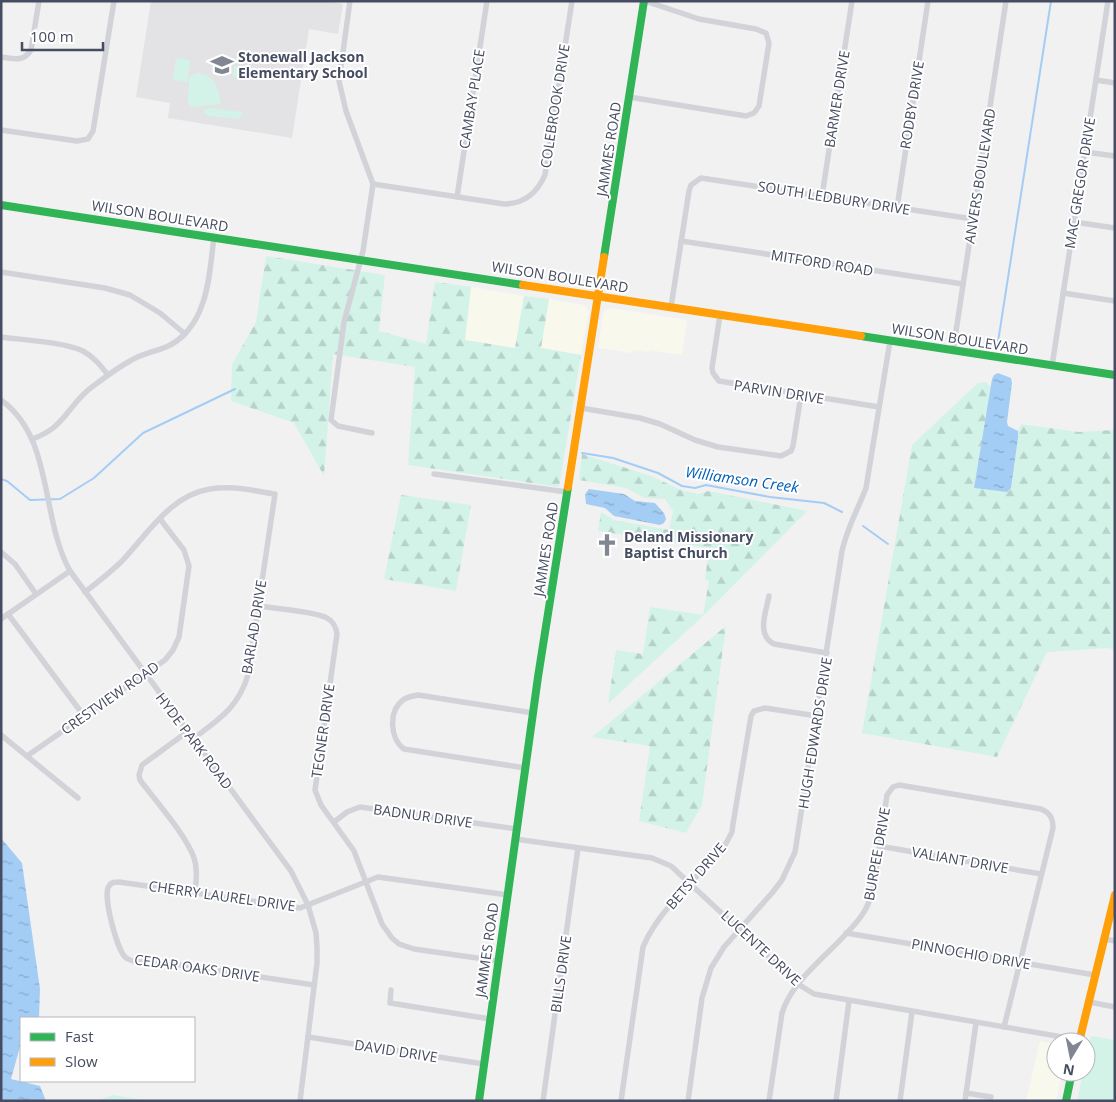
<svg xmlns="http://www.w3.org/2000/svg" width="1116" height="1102" viewBox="0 0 1116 1102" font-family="'Open Sans',sans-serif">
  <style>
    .commercial { fill: #f9f8ed }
    .education { fill: #e3e2e4 }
    .forest { fill: url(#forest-firs) }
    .park { fill: #d3f3e8 }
    .water { fill: url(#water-ripples) }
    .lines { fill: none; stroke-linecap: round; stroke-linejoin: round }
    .stream { stroke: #a4cdf5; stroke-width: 2 }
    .street { stroke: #d2d3d8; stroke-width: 5.5 }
    .fast { stroke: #30b455; stroke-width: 8 }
    .slow { stroke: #ff9f0a; stroke-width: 8 }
    .labels { text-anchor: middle; stroke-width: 4; stroke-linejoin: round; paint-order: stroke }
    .poi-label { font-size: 14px; font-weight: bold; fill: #464c61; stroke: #fff; text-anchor: start }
    .street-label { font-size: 14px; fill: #464c61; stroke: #fff }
    .water-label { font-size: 15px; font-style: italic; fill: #005fb9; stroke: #fff }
  </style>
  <defs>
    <pattern id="forest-firs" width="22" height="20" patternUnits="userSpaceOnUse" patternTransform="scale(1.25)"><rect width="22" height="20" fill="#d3f3e8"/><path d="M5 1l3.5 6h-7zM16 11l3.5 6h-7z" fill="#b6d2ca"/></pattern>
    <pattern id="water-ripples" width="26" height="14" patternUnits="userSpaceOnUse" patternTransform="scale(1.25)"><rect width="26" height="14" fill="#a4cdf5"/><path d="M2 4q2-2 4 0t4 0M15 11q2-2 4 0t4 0" fill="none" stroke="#87a9ca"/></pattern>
  </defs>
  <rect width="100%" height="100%" fill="#f2f1f1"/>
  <g class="commercial">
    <path d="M471 287 524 296 515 348 465 340Z"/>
    <path d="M549 299 584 305 589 311 581 355 541 348Z"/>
    <path d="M610 308 687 320 682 355 649 350V352L633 350 632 353 598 348 603 314 605 310Z"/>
    <path d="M1040 1041 1056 1044V1072H1062L1056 1101H1026Z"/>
  </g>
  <path class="education" d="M151 1H328L343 4 338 34 309 29 292 138 168 118 170 103 136 97Z"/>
  <g class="forest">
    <path d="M266 256 385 275 379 331 426 344 435 282 471 287 465 340 515 348 524 296 549 299 541 348 581 355 559 487 408 465 415 367 333 354 324 476 294 423 231 401 232 364 256 322Z"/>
    <path d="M986 382 991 387 974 488 1007 492 1011 488 1018 439V431L1021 424 1079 432 1115 430V650L1108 648 1047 652 997 757 862 733 912 445 978 383Z"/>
    <path d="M582 454 651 476 681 490 698 494 709 491 807 511 703 616 608 704 616 650 643 654 650 607 703 615 709 581 705 580 709 548 598 531 601 512 614 520 669 530 673 511 665 499 644 498 626 488 579 480Z"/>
    <path d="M401 495 471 505 456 591 384 579Z"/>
    <path d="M726 626 702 805 686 833 639 821 650 746 592 737Z"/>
    <path d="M113 1095 151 1101H96Z"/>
  </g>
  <g class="park">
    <path d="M176 58 190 60 187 82 173 80Z"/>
    <path d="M234 66 241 67 243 69 240 78 237 79 233 76Z"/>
    <path d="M196 73C215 73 218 88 221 104L192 107 188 103 189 77Z"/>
    <path d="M211 108 242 112 240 119 208 116 204 113V110Z"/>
    <path d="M1091 1036 1115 1040V1101H1077L1083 1072H1086V1060Z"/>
  </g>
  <g class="water">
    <path d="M998 373 1011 378 1012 383 1007 422 1008 426 1018 431V438L1011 488 1007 492 974 488 992 379 994 375Z"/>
    <path d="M589 489 624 494 635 501 655 503 664 513 666 519 664 523 660 525 614 516 605 508 586 504 585 494Z"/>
    <path d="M1 838 22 863 40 989 39 1018H21V1043L11 1079 40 1086 46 1101H1Z"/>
  </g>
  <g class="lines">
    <g class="stream">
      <path d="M998 342 1051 1"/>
      <path d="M582 453 613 458 658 473 682 486 695 488 706 485 770 497 824 503 842 512"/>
      <path d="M1 479 7 481 30 500 60 499 94 478 143 433 235 389"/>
      <path d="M863 526 888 544"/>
    </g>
    <g class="street">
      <path d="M350 1 339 81 346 111 373 184 363 251 344 322 331 420 338 426 372 433"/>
      <path d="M1 57C14 59 24 62 31 50L39 1"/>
      <path d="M1096 80 1115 83"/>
      <path d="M629 97 746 116 754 113 759 106 769 43 766 33 756 29 699 19 645 1"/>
      <path d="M1 130 77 141 88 139 93 131 114 1"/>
      <path d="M1085 152 1115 156"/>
      <path d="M373 184 504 204C524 204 537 193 545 175L572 1"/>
      <path d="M822 196 852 1"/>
      <path d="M457 197 487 1"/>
      <path d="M897 208 928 1"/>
      <path d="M1074 222 1115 228"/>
      <path d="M681 241 963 284"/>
      <path d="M1 272 105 288 130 295 160 313 185 334"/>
      <path d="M1063 293 1115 301"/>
      <path d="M671 307 689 191 691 185 701 178 973 219"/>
      <path d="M720 315 712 368 713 373 719 381 879 407"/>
      <path d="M1 337C23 340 64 342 83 351 94 357 101 366 108 375"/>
      <path d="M953 351 1006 1"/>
      <path d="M1052 366 1108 1"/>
      <path d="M1 400C54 438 40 517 70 571L291 871 308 905 316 933 317 948V963L300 1101"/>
      <path d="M581 408 640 418 660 424 695 440 718 447 781 456 791 451 793 446 801 395"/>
      <path d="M33 439C40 436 47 433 53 428 68 416 76 398 92 387 104 378 117 368 130 361 141 354 154 352 166 347 183 340 196 323 202 305 210 284 211 259 214 237"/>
      <path d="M434 474 567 492"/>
      <path d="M1 552 15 564 36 594"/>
      <path d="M85 592C98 582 111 572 123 560 148 533 171 495 210 489 232 485 254 491 275 494L248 675C238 708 219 719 193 739"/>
      <path d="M769 596C766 612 756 635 774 644L827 653"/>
      <path d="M258 606C272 608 317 612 327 618 334 622 336 627 337 634L315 790 321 805 354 851 382 924 392 938 399 944 414 949 498 961"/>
      <path d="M8 614 84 716"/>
      <path d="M1 619 70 571"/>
      <path d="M187 732 142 765 139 775 140 780C155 800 186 835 194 858 198 869 196 881 195 893"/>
      <path d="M1 735 78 798"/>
      <path d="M27 756 165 660 173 650 179 637 189 566 184 550 160 519"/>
      <path d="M525 768 404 749C390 739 388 711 403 700 407 697 412 696 418 695L533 713"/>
      <path d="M334 822 347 812 360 807 517 829"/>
      <path d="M515 839 652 858 671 866 798 984 814 994 1080 1040"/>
      <path d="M879 846 1041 874"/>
      <path d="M846 933 1095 975"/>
      <path d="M1104 939 1115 941"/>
      <path d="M314 985 160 962C149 962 133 964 125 957 117 949 102 895 109 886 111 882 115 882 119 882L300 908 378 877 508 895"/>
      <path d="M391 990 390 1003 490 1019"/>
      <path d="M1089 1002 1115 1007"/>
      <path d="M308 1037 484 1064"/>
      <path d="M966 1093 991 1097"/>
      <path d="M543 1101 578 848"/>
      <path d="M621 1101 643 947C657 912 697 877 723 849L732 832 733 824 751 716 754 711 765 708 817 716"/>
      <path d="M688 1101 702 998 711 968 724 947 772 893 782 880 795 852 842 551C847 528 858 509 866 488L890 341"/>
      <path d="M769 1101 782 1013C793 976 840 947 862 915 874 898 875 876 878 856 881 836 884 816 887 795L893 787 899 785 1041 809C1050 813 1053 818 1053 828L1004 1027"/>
      <path d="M836 1101 849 1001"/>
      <path d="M900 1101 912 1012"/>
      <path d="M965 1101 976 1023"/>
    </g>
    <g class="fast">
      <path d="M1 205 523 285"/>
      <path d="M604 257 644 1"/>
      <path d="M861 336 1115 375"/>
      <path d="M479 1101 538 677 568 487"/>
      <path d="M1066 1101 1072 1072"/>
    </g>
    <g class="slow">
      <path d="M523 285 861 336"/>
      <path d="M568 487 604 257"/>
      <path d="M1079 1042 1115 895"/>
    </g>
  </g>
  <defs>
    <symbol id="school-bare" viewBox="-9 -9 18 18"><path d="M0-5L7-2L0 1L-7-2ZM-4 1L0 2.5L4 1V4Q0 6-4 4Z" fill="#828693" stroke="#fff" stroke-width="2.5" paint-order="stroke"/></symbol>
    <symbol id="church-bare" viewBox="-9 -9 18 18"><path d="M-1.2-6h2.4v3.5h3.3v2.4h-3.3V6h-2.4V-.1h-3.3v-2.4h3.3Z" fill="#828693" stroke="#fff" stroke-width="2.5" paint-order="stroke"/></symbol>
  </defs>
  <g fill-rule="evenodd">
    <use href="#school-bare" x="206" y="49" width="32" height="32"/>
    <use href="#church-bare" x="591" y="529" width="32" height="32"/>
  </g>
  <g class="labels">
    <g class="poi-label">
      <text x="238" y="62">Stonewall Jackson<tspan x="238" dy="16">Elementary School</tspan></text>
      <text x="624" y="542">Deland Missionary<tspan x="624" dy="16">Baptist Church</tspan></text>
    </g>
    <g class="street-label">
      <text transform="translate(472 99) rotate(-81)" y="5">CAMBAY PLACE</text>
      <text transform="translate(837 99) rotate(-81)" y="5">BARMER DRIVE</text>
      <text transform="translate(912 105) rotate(-81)" y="5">RODBY DRIVE</text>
      <text transform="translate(555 106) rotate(-81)" y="5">COLEBROOK DRIVE</text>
      <text transform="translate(609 149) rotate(-81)" y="5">JAMMES ROAD</text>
      <text transform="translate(980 176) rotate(-81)" y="5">ANVERS BOULEVARD</text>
      <text transform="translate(1080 183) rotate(-81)" y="5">MAC GREGOR DRIVE</text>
      <text transform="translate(834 198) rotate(9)" y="5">SOUTH LEDBURY DRIVE</text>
      <text transform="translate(160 216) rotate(9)" y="5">WILSON BOULEVARD</text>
      <text transform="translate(822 263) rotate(9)" y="5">MITFORD ROAD</text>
      <text transform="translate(560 277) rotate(9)" y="5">WILSON BOULEVARD</text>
      <text transform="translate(960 339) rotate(9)" y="5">WILSON BOULEVARD</text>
      <text transform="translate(779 392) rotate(9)" y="5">PARVIN DRIVE</text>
      <text transform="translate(546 549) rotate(-81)" y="5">JAMMES ROAD</text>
      <text transform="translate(254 627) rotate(-81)" y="5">BARLAD DRIVE</text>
      <text transform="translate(110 698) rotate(-35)" y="5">CRESTVIEW ROAD</text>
      <text transform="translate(323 731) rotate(-82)" y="5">TEGNER DRIVE</text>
      <text transform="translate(815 733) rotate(-81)" y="5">HUGH EDWARDS DRIVE</text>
      <text transform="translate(194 741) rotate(53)" y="5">HYDE PARK ROAD</text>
      <text transform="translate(423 816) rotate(8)" y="5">BADNUR DRIVE</text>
      <text transform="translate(877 854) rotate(-80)" y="5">BURPEE DRIVE</text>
      <text transform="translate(960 860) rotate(10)" y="5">VALIANT DRIVE</text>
      <text transform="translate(696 876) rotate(-49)" y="5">BETSY DRIVE</text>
      <text transform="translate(222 896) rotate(8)" y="5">CHERRY LAUREL DRIVE</text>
      <text transform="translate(761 948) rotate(43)" y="5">LUCENTE DRIVE</text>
      <text transform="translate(487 950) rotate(-82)" y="5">JAMMES ROAD</text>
      <text transform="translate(971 954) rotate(10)" y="5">PINNOCHIO DRIVE</text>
      <text transform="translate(197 968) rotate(8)" y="5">CEDAR OAKS DRIVE</text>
      <text transform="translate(561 974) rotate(-82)" y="5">BILLS DRIVE</text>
      <text transform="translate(396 1051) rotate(9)" y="5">DAVID DRIVE</text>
    </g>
    <g class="water-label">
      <text transform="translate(742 480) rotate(8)" y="5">Williamson Creek</text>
    </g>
  </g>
  <rect width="1116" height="1102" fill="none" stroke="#464c61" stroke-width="5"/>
  <rect x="20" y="1017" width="175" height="65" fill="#ffffff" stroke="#b5b7c0"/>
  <rect x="30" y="1033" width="25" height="8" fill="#30b455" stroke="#b5b7c0"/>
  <text x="65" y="1042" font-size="15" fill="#464c61">Fast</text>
  <rect x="30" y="1058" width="25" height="8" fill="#ff9f0a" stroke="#b5b7c0"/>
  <text x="65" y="1067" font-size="15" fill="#464c61">Slow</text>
  <g transform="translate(1071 1057) rotate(190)"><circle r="24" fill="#ffffff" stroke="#b5b7c0"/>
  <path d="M0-4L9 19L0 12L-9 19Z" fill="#828693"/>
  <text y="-8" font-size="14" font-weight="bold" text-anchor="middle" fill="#464c61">N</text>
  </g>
  <path d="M22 42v8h81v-8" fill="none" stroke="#464c61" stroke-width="2.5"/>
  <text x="30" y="42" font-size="15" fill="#464c61" stroke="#ffffff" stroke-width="4" paint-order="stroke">100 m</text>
</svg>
